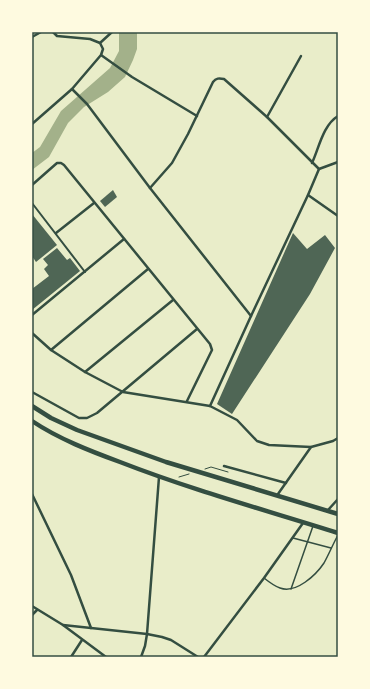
<svg xmlns="http://www.w3.org/2000/svg" width="370" height="689" viewBox="0 0 370 689" font-family="Poppins,sans-serif">
  <style>
    .water { fill: #a3b18a }
    .building { fill: #4f6655 }
    .lines { fill: none; stroke-linecap: round; stroke-linejoin: round }
    .path { stroke: #344e41; stroke-width: 1 }
    .service { stroke: #344e41; stroke-width: 1.5 }
    .pedestrian { stroke: #344e41; stroke-width: 2 }
    .minor { stroke: #344e41; stroke-width: 2.5 }
    .trunk { stroke: #344e41; stroke-width: 4.5 }
    .neatline { fill: none; stroke: #344e41; stroke-width: 1.5 }
  </style>
  <rect width="100%" height="100%" fill="#e9edc9"/>
  <path class="water" d="M119 32H137V49L133 60 125 77 108 92 84 107 68 123 49 157 32 170V153L40 147 61 111 110 68 119 51Z"/>
  <g class="building">
    <path d="M113 190 117 197 105 207 100 201Z"/>
    <path d="M32 214 57 245 36 262 32 256Z"/>
    <path d="M293 233 307 249 325 235 335 248 310 294 232 414 217 404Z"/>
    <path d="M57 248 67 260 70 258 80 271 32 310V289L49 276 44 269 48 265 43 259Z"/>
  </g>
  <g class="lines">
    <g class="path">
      <path d="M205 469 211 467 228 472"/>
      <path d="M179 477 189 474"/>
    </g>
    <g class="service">
      <path d="M293 538 331 548"/>
      <path d="M264 578C269 582 274 586 280 588 296 594 316 575 324 563 329 554 333 544 338 535"/>
      <path d="M291 589 313 526"/>
    </g>
    <path class="pedestrian" d="M32 203 85 272"/>
    <g class="minor">
      <path d="M32 37 41 32"/>
      <path d="M100 43 112 32"/>
      <path d="M101 55 132 77 197 116"/>
      <path d="M72 89 87 104 150 188 251 316"/>
      <path d="M267 117 301 56"/>
      <path d="M32 124 72 89 101 55 103 49 100 43 90 39 57 36 53 32"/>
      <path d="M312 163C319 148 323 125 338 116"/>
      <path d="M32 185 57 163H61L64 165 210 344 212 350 187 401"/>
      <path d="M150 188 172 163 188 134 213 82C216 78 219 78 224 79L267 117 319 169 338 162"/>
      <path d="M308 195 338 216"/>
      <path d="M56 233 94 203"/>
      <path d="M32 315 124 239"/>
      <path d="M32 333 51 350 85 372 123 392 210 406 237 420 257 441 269 445 311 447 333 441 338 438"/>
      <path d="M51 350 148 269"/>
      <path d="M85 372 173 300"/>
      <path d="M32 392 79 418H87L97 413 197 329"/>
      <path d="M210 406 251 316 308 195 319 169"/>
      <path d="M224 466 286 483"/>
      <path d="M32 494 71 575 91 628"/>
      <path d="M278 494 311 447"/>
      <path d="M328 510 338 499"/>
      <path d="M32 606 63 625 106 657"/>
      <path d="M32 615 37 610"/>
      <path d="M63 625 147 634 162 637 171 640 198 657"/>
      <path d="M71 657 82 640"/>
      <path d="M141 657 145 646 147 634 159 477"/>
      <path d="M204 657 264 578 303 523"/>
    </g>
    <g class="trunk">
      <path d="M32 406 51 418 77 430 166 462 338 514"/>
      <path d="M32 421C59 439 90 451 120 462 192 490 265 510 338 533"/>
    </g>
  </g>
  <rect width="370" height="689" fill="none" stroke="#fefae0" stroke-width="66"/>
  <rect x="33" y="33" width="304" height="623" class="neatline"/>
</svg>
